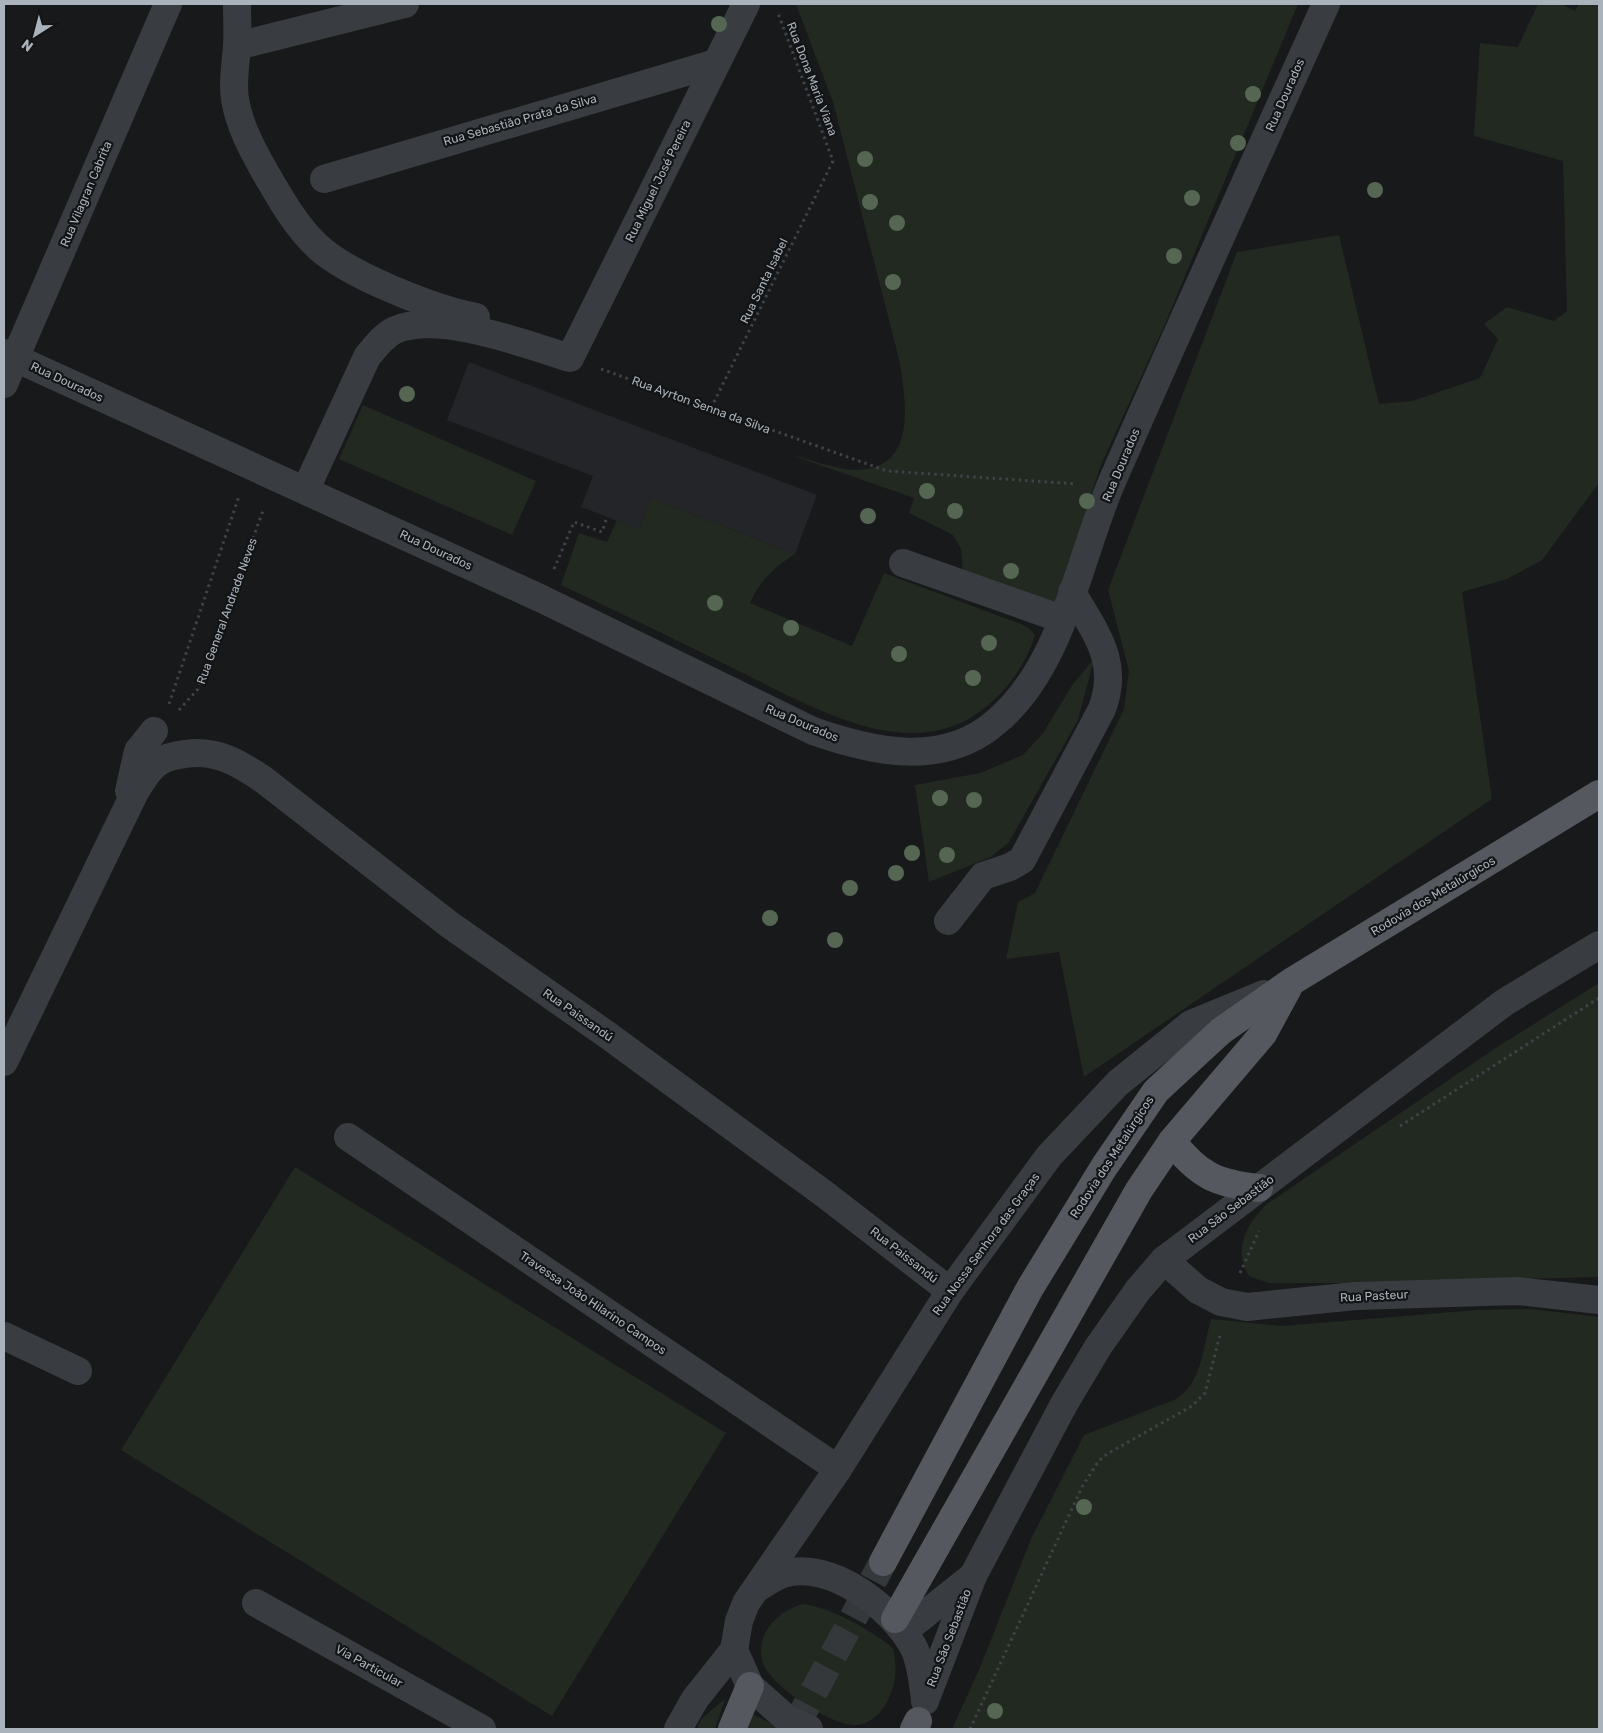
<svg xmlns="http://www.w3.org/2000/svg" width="1603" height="1733" viewBox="0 0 1603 1733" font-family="Rubik,sans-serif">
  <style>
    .built { fill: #242528 }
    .green { fill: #212920 }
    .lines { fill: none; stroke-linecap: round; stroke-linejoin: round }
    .major-tunnel { stroke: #35383b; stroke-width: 28; stroke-dasharray: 28 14; stroke-linecap: butt }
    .path { stroke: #3f4347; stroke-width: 3; stroke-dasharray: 2.5 4; stroke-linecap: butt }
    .minor { stroke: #393c40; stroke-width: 28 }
    .major { stroke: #55595f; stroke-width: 28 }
    .tree { fill: #556753 }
    .labels { text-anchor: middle; stroke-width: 4.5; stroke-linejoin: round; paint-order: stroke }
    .street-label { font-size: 12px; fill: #aab3bb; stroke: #131416 }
  </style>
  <rect width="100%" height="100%" fill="#18191b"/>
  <path class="built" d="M469 362 817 495 795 554 651 498 639 529 581 507 593 476 447 420Z"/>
  <g class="green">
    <path d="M796 4H1298L1166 322 1101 465 1054 604 963 572 961 549 953 535 909 513 914 498 791 455C809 459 841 471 858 470 918 468 906 400 899 359L833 102Z"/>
    <path d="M1538 4H1561L1575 11 1579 4H1599V483L1542 560 1507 579 1462 592 1492 799 1084 1077 1059 952 1006 959 1018 902 1035 893 1124 709 1129 671 1108 590 1237 252 1339 235 1379 404 1412 401 1480 378 1498 339 1484 324 1507 307 1554 321 1567 311 1563 161 1474 136 1480 43 1518 47Z"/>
    <path d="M363 405 536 481 512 535 339 459Z"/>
    <path d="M651 498 795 554C774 568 760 580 750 603L852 646 884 573 1021 624 1030 629 1035 635C1027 662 1009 688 987 706 910 771 806 703 731 667 675 639 618 612 561 585L579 533 607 542 617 520 639 529Z"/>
    <path d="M1094 659 1078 720 1009 842 991 857 929 882 915 785 980 773 1023 755 1043 733 1073 684Z"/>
    <path d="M1599 983V1277L1346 1283H1269L1249 1276C1232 1250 1247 1223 1267 1204L1494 1049Z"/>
    <path d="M295 1167 726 1433 552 1716 121 1450Z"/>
    <path d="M1531 1309 1599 1317V1729H952L981 1665 1031 1539 1084 1435 1174 1400C1202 1385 1203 1347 1211 1319L1282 1326 1477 1310Z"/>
    <path d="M803 1604C830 1607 871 1630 893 1648 897 1668 897 1683 887 1702 880 1715 867 1727 851 1725 827 1722 766 1684 762 1659 756 1633 779 1610 803 1604Z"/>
    <path d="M725 1699 715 1729H697L701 1719Z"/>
    <path d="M750 1713 782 1729H744Z"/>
  </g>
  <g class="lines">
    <path class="major-tunnel" d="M794 1729 883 1562"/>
    <g class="path">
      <path d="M601 369 887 471 1077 484"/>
      <path d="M711 408 833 161 778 13"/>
      <path d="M554 569 574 522 602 532 607 517"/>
      <path d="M169 704 239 496"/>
      <path d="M179 710 198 689 264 508"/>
      <path d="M1400 1126 1599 998"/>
      <path d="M1240 1273 1259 1231"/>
      <path d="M970 1729 1082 1487 1098 1462 1107 1454 1192 1406 1205 1393 1220 1335"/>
    </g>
    <g class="minor">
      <path d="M237 4C237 18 238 32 237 46 236 63 232 81 235 99 239 125 252 149 265 172 280 198 295 225 317 246 348 275 434 309 476 317"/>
      <path d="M237 46 405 4"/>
      <path d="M324 179 716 63"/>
      <path d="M4 353 542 599 813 731C873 752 943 768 996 722 1063 666 1078 561 1111 484 1181 323 1254 164 1326 4"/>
      <path d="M4 384 168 4"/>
      <path d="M306 489 367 357C375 347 383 336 395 330 439 311 525 344 570 358L746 4"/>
      <path d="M903 563 1062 619"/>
      <path d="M129 791 138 751 154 731"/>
      <path d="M948 921 983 876 1010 867 1022 860 1102 709C1120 661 1095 633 1072 592"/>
      <path d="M4 1062 135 792C142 781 148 769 159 762 166 757 177 755 185 754 216 749 239 763 264 780L450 925 606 1034 823 1193 950 1291"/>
      <path d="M348 1137 838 1469"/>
      <path d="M1164 1260 1198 1290 1221 1302 1247 1307 1356 1296 1517 1291 1599 1300"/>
      <path d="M4 1336 78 1371"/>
      <path d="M759 1587C766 1583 775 1577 783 1574 830 1559 893 1608 914 1648 921 1663 923 1683 925 1700"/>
      <path d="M256 1603 482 1729"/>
      <path d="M904 1631 973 1576"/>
      <path d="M925 1701 973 1576 1064 1404 1098 1347 1138 1290 1164 1260 1505 1002 1599 945"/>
      <path d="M678 1729 695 1699 734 1650"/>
      <path d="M809 1729 786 1718 750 1686 734 1650 739 1621 746 1603 838 1469 950 1291 1049 1156 1118 1083 1191 1024 1264 994"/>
    </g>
    <g class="major">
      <path d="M1172 1141C1198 1175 1217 1184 1259 1188"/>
      <path d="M883 1562 1030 1288 1104 1167 1156 1091 1221 1031 1291 982 1599 794"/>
      <path d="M895 1619 1139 1190 1172 1141 1263 1034 1288 988"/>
      <path d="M732 1729 750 1686"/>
      <path d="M914 1729 918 1721"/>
    </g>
  </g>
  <g class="tree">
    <circle cx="719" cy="24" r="8"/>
    <circle cx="1253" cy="94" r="8"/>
    <circle cx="1238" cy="143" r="8"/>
    <circle cx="865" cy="159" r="8"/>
    <circle cx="1375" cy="190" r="8"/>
    <circle cx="1192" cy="198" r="8"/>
    <circle cx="870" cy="202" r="8"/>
    <circle cx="897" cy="223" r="8"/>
    <circle cx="1174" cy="256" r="8"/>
    <circle cx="893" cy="282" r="8"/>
    <circle cx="407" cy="394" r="8"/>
    <circle cx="927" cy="491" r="8"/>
    <circle cx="1087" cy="501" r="8"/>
    <circle cx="955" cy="511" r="8"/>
    <circle cx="868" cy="516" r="8"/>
    <circle cx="1011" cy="571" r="8"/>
    <circle cx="715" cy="603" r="8"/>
    <circle cx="791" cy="628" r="8"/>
    <circle cx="989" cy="643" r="8"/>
    <circle cx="899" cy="654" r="8"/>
    <circle cx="973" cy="678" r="8"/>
    <circle cx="940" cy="798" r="8"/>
    <circle cx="974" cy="800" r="8"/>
    <circle cx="912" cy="853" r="8"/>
    <circle cx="947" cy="855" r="8"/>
    <circle cx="896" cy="873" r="8"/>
    <circle cx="850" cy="888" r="8"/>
    <circle cx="770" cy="918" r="8"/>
    <circle cx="835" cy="940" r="8"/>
    <circle cx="1084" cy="1507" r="8"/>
    <circle cx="995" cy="1711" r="8"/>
  </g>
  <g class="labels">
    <g class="street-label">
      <text transform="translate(812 79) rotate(69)" y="4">Rua Dona Maria Viana</text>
      <text transform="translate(1285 95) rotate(-66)" y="4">Rua Dourados</text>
      <text transform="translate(520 120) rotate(-16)" y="4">Rua Sebastião Prata da Silva</text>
      <text transform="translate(658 181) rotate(-64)" y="4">Rua Miguel José Pereira</text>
      <text transform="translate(86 194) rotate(-67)" y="4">Rua Vilagran Cabrita</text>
      <text transform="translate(764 281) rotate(-64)" y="4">Rua Santa Isabel</text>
      <text transform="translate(67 382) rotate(25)" y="4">Rua Dourados</text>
      <text transform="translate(701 405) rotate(20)" y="4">Rua Ayrton Senna da Silva</text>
      <text transform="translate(1121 465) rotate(-67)" y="4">Rua Dourados</text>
      <text transform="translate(436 550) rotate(25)" y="4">Rua Dourados</text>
      <text transform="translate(227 611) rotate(-70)" y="4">Rua General Andrade Neves</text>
      <text transform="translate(802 723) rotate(23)" y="4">Rua Dourados</text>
      <text transform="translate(1433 896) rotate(-31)" y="4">Rodovia dos Metalúrgicos</text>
      <text transform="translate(578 1015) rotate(35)" y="4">Rua Paissandú</text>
      <text transform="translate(1112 1157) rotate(-57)" y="4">Rodovia dos Metalúrgicos</text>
      <text transform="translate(1231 1209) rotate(-37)" y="4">Rua São Sebastião</text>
      <text transform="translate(986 1244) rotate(-54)" y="4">Rua Nossa Senhora das Graças</text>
      <text transform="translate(904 1255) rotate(38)" y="4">Rua Paissandú</text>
      <text transform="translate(1374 1296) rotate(-3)" y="4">Rua Pasteur</text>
      <text transform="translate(593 1303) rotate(34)" y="4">Travessa João Hilarino Campos</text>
      <text transform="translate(949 1638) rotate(-69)" y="4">Rua São Sebastião</text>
      <text transform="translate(369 1666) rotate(29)" y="4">Via Particular</text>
    </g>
  </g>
  <rect width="1603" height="1733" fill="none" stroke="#aab3bb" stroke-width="10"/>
  <g transform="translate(35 35) rotate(216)" stroke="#131416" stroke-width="4" paint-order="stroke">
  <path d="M0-4L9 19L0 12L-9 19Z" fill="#aab3bb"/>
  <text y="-8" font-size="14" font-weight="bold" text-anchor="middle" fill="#aab3bb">N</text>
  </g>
</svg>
